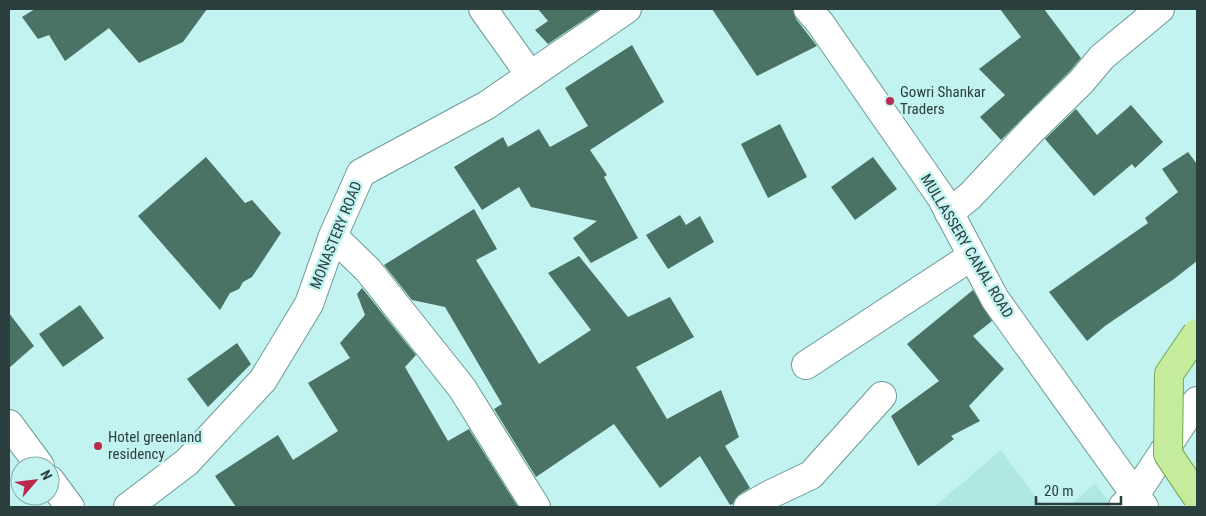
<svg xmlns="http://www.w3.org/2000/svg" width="1206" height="516" viewBox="0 0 1206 516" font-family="'Roboto Condensed',sans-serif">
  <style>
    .built { fill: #aee7e4 }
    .building { fill: #4a7365 }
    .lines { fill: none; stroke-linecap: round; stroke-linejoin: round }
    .minor-casing { stroke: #6b9997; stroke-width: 30 }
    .minor { stroke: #fff; stroke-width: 28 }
    .major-bridge-casing { stroke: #74a750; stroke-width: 30; stroke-linecap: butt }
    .major-bridge { stroke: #c4ec9c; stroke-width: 28 }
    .poi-dot { fill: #ba294e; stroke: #c2f3f0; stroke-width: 2 }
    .labels { text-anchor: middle; stroke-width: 5; stroke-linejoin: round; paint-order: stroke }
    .poi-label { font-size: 15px; fill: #2b3f3e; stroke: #c2f3f0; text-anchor: start }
    .street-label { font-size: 15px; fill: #2b3f3e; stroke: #c2f3f0 }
  </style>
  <rect width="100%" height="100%" fill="#c2f3f0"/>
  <g class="built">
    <path d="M1001 450 1043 507H934Z"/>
    <path d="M1095 484 1113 507H1068Z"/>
  </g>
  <g class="building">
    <path d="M35 9H207L183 42 139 63 109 28 65 61 49 35 38 39 22 17Z"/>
    <path d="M538 9H600L548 44 535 30 548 21Z"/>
    <path d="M712 9H793L796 19 817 46 757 76Z"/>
    <path d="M1000 9H1044L1081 58 1070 71 1001 140 980 117 1005 95 979 69 1021 37Z"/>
    <path d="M632 45 664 102 590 150 607 175 604 177 638 238 591 263 573 238 597 221 531 207 519 187 482 210 454 167 503 137 508 147 539 129 550 147 588 126 565 88Z"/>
    <path d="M1131 105 1163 142 1135 168 1132 164 1094 196 1045 139 1076 109 1097 135Z"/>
    <path d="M780 124 807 177 768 198 741 144Z"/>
    <path d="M1188 152 1197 164V261L1174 279 1105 326 1087 341 1049 292 1148 223 1145 218 1178 192 1162 169Z"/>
    <path d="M206 157 245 203 252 200 281 233 252 277 243 282 239 289 230 293 220 310 138 216Z"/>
    <path d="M873 157 897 189 855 220 831 187Z"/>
    <path d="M474 209 497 249 476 260 539 364 591 330 548 273 579 256 628 317 670 297 694 337 636 367 667 419 721 390 739 437 725 446 750 488 740 494 735 499 733 504 730 505 700 456 660 488 614 424 536 477 494 409 502 404 445 307 412 300 384 265Z"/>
    <path d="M680 215 686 225 700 216 714 242 668 269 646 235Z"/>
    <path d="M362 288 416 355 405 367 448 441 469 429 518 507H236L215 476 278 435 293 460 338 431 308 383 350 358 340 343 365 315 357 294Z"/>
    <path d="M973 290 992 321 973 336 1004 369 969 406 980 421 951 436 954 439 918 466 891 416 939 381 907 344Z"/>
    <path d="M80 305 104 338 63 367 39 334Z"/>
    <path d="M9 313 34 346 9 368Z"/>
    <path d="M237 343 251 364 208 407 187 379Z"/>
  </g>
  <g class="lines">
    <defs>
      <g id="minor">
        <path d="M483 9 530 75"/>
        <path d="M808 9 820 23 941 197 995 299 1144 507"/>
        <path d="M949 213 970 196 1033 129 1081 82 1102 57 1160 9"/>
        <path d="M333 236 368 270 462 388 536 507"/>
        <path d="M806 365 972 256"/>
        <path d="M9 424 40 466"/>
        <path d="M50 480 70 507"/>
        <path d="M1123 506 1135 495 1197 401"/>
        <path d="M128 507 187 462 263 380 309 304 333 236 361 173 487 105 627 9"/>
        <path d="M748 507 771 494 811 475 882 396"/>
      </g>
    </defs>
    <use href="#minor" class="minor-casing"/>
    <use href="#minor" class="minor"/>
    <defs>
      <path id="major-bridge" d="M1197 333 1169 374 1168 454 1197 497"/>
    </defs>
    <use href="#major-bridge" class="major-bridge-casing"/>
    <use href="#major-bridge" class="major-bridge"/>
  </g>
  <g class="poi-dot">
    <circle cx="890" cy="101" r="5"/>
    <circle cx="98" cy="446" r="5"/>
  </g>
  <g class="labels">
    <g class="poi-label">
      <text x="900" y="97">Gowri Shankar<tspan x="900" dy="17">Traders</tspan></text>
      <text x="108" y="442">Hotel greenland<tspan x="108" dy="17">residency</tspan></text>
    </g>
    <g class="street-label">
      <text transform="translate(336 235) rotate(-68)" y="5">MONASTERY ROAD</text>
      <text transform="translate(967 246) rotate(59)" y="5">MULLASSERY CANAL ROAD</text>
    </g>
  </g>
  <rect width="1206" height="516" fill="none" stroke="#2b3f3e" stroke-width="20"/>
  <g transform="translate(35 481) rotate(62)"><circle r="24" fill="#c2f3f0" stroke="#86aba9"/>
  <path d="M0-4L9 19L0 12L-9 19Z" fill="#ba294e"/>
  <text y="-8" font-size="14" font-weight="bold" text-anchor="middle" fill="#2b3f3e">N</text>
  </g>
  <path d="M1036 496v8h85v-8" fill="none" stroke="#2b3f3e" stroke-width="2.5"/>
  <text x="1044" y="496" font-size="15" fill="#2b3f3e" stroke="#c2f3f0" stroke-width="4" paint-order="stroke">20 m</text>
</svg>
